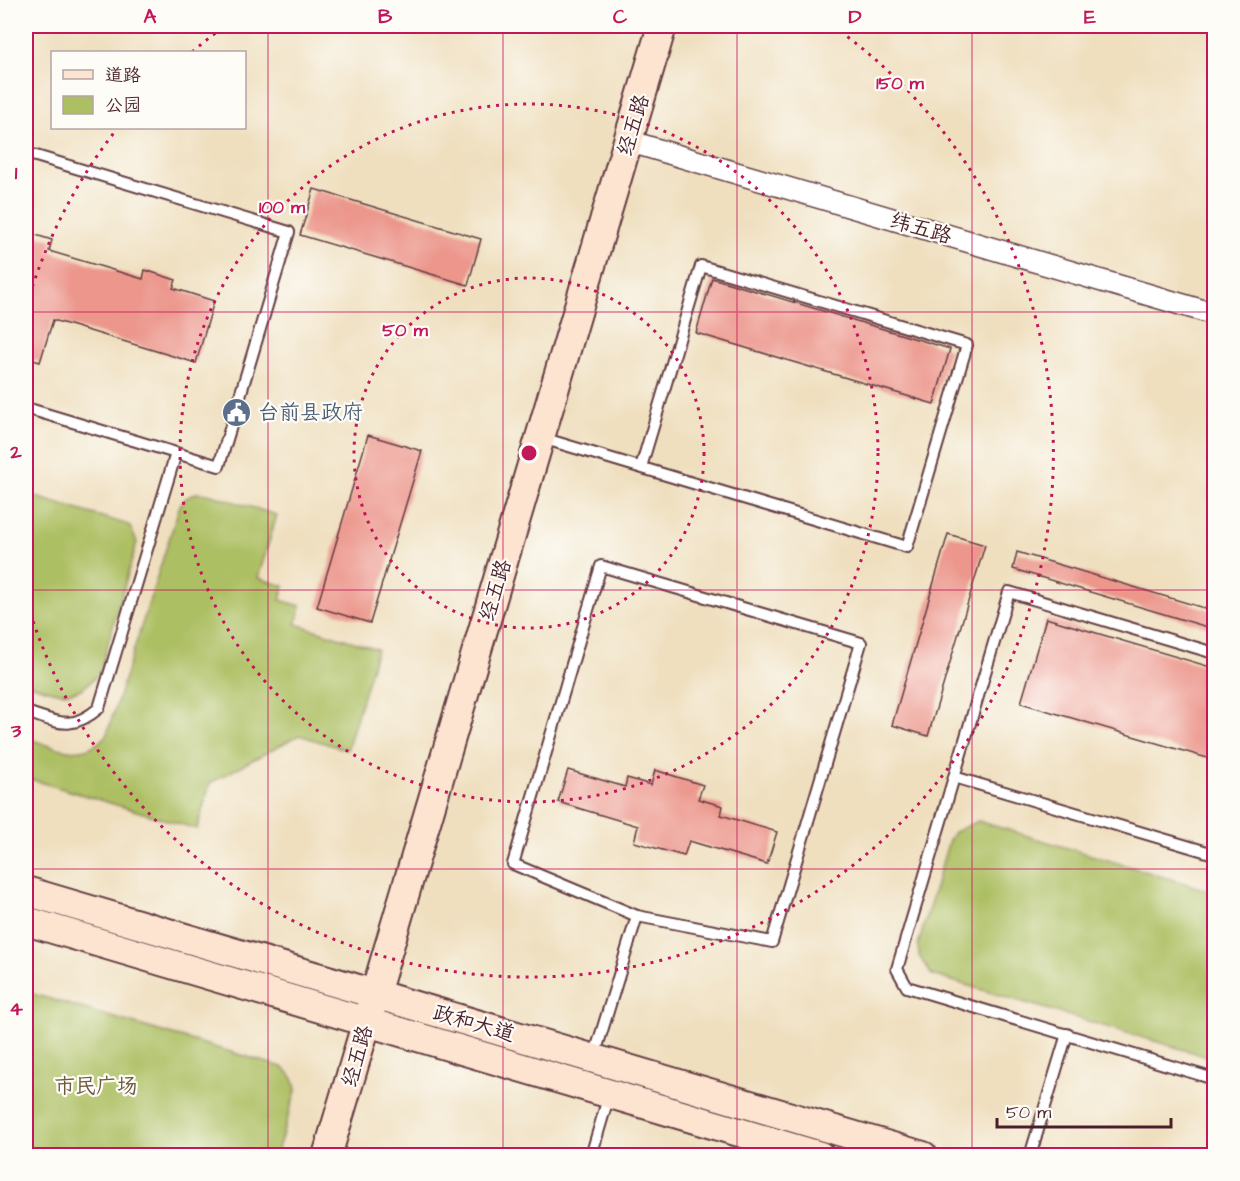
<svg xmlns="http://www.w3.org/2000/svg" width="1240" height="1181" viewBox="0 0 1240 1181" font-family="'Architects Daughter','LXGW WenKai TC',sans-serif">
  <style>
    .green { fill: #adbf63; stroke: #7c6f47; stroke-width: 1.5 }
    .building { fill: #ec968c }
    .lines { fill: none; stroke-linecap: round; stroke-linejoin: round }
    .lane-casing { stroke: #633c41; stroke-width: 14 }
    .street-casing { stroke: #633c41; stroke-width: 24 }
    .secondary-casing { stroke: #633c41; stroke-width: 32 }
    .lane { stroke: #fff; stroke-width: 10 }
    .street { stroke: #fff; stroke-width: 21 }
    .secondary { stroke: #fde4d1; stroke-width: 28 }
    .grid { fill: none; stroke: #c2185b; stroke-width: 1.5; stroke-opacity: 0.55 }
    .ring { fill: none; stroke: #c2185b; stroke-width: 3; stroke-dasharray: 3 6 }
    .labels { text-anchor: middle; stroke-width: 4.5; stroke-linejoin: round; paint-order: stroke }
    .street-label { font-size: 21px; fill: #4a1f2b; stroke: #fdfcf7 }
    .service-label { font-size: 21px; fill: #4e5e75; stroke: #fdfcf7; text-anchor: start }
    .park-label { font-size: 21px; fill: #6d573f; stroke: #fdfcf7 }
    .centre { fill: #c2185b; stroke: #fdfcf7; stroke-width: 3 }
    .ring-label { font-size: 18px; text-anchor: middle; font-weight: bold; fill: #c2185b; stroke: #fdfcf7; stroke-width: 4.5; stroke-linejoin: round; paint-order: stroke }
    .neatline { fill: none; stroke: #c2185b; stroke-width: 2 }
    .grid-label { font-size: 20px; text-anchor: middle; font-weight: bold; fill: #c2185b }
  </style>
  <rect width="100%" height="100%" fill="#fdfcf7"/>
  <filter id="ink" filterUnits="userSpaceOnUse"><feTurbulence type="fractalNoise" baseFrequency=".0167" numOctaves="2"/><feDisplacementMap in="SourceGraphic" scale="12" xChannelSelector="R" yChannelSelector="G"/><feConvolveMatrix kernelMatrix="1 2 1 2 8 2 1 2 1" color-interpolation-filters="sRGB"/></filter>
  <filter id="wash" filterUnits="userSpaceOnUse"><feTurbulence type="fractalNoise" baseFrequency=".008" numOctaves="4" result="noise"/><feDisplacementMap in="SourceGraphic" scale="24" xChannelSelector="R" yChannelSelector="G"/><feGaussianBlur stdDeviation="1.35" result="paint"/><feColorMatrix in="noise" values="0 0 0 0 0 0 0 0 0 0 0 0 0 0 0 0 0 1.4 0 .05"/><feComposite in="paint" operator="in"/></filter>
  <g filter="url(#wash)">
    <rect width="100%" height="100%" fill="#efdfbf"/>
    <g class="green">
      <path d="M196 493 208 494 277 515 258 578 284 586 280 600 301 606 296 624 377 649 347 750 299 735 210 783 197 829 26 778V738C56 747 83 763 107 734L180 505 186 498Z"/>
      <path d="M26 494 129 525 137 542 100 671C77 703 57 693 26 683Z"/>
      <path d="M978 821 1214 892V1055L1208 1057 932 975 919 956 918 945 949 840 954 832Z"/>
      <path d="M26 992 282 1067C291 1074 295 1079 296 1091L276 1155H26Z"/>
    </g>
    <g id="blocks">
      <g class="building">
        <path d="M314 189 481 239 468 285 300 235Z"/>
        <path d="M26 232 52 240 49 251 143 279 145 270 176 280 173 288 214 301 196 363 53 320 40 362 26 358Z"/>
        <path d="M712 278 950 349 934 404 696 333Z"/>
        <path d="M368 435 422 451 370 623 317 607Z"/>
        <path d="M948 534 985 545 928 736 892 725Z"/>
        <path d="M1017 552 1214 611V629L1013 569Z"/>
        <path d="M1046 618 1214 668V760L1021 703Z"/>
        <path d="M568 770 625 787 627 778 651 785 655 770 703 785 698 799 723 806 721 815 777 832 767 864 689 841 684 856 634 842 638 826 558 802Z"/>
      </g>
    </g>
  </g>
  <g filter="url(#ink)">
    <use href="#blocks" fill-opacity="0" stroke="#633c41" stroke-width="1.5"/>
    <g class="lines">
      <defs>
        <g id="lane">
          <path d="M26 153 289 232 219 466 176 453"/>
          <path d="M26 408 176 453 99 708C71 732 58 722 26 712"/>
          <path d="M542 438 907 547 967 345 701 266 641 467"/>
          <path d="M601 566 861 643 772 942 637 916 513 864Z"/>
          <path d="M1214 653 1009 592 897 969 907 987 1214 1079"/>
          <path d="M954 777 1214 854"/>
          <path d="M594 1057 637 916"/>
          <path d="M591 1156 609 1095"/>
          <path d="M1030 1156 1067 1034"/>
        </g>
        <path id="street" d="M628 141 1214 314"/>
        <g id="secondary">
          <path d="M26 891 923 1156"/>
          <path d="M26 921 820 1156"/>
          <path d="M327 1156 662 26"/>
        </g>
      </defs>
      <use href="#lane" class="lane-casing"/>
      <use href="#street" class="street-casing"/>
      <use href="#secondary" class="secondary-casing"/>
      <use href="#lane" class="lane"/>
      <use href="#street" class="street"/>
      <use href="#secondary" class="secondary"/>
    </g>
  </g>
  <path class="grid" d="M268 26V1156M503 26V1156M737 26V1156M972 26V1156M26 312H1214M26 590H1214M26 869H1214"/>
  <g class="ring">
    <circle cx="529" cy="453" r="175"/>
    <circle cx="529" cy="453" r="349"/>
    <path d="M27 304A524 524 0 0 1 116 130M192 52A524 524 0 0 1 225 26M833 26A524 524 0 1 1 27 602"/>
  </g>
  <defs>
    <symbol id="civic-disc" viewBox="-11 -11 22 22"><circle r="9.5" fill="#5c6f8a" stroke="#fdfcf7"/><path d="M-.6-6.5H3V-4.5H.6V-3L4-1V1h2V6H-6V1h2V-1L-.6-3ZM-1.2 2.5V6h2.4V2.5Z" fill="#fff"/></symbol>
  </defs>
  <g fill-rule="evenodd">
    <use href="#civic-disc" x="220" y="396" width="33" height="33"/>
  </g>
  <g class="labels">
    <g class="street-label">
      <text transform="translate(633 125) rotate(-73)" y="7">经五路</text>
      <text transform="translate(921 228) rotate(16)" y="7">纬五路</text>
      <text transform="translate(495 590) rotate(-73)" y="7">经五路</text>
      <text transform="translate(474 1023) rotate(16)" y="7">政和大道</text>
      <text transform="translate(357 1056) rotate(-74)" y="7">经五路</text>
    </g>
    <g class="service-label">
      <text x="258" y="419">台前县政府</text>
    </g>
    <g class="park-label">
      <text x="96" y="1093">市民广场</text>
    </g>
  </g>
  <circle cx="529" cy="453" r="9" class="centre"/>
  <g class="ring-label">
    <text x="900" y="89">150 m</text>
    <text x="282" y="213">100 m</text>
    <text x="405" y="336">50 m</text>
  </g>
  <rect width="1240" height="1181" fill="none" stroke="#fdfcf7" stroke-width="66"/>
  <rect x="51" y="51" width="195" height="78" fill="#fdfcf7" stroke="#b5a4a5" stroke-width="1.5"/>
  <rect x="63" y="70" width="30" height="9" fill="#fde4d1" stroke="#b5a4a5" stroke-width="1.5"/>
  <text x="105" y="81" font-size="18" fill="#4a1f2b">道路</text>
  <rect x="63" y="96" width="30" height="18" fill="#adbf63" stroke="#b5a4a5" stroke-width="1.5"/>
  <text x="105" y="111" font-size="18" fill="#4a1f2b">公园</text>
  <path d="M997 1118v9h174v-9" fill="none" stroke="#4a1f2b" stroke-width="3"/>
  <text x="1006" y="1118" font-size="18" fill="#4a1f2b" stroke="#fdfcf7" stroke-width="4.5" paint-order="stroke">50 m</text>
  <rect x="33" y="33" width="1174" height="1115" class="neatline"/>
  <g class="grid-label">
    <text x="150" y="23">A</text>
    <text x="385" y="23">B</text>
    <text x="620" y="23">C</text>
    <text x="855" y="23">D</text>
    <text x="1090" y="23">E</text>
    <text x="16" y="179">1</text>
    <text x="16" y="458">2</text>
    <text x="16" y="737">3</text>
    <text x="16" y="1015">4</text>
  </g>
</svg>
